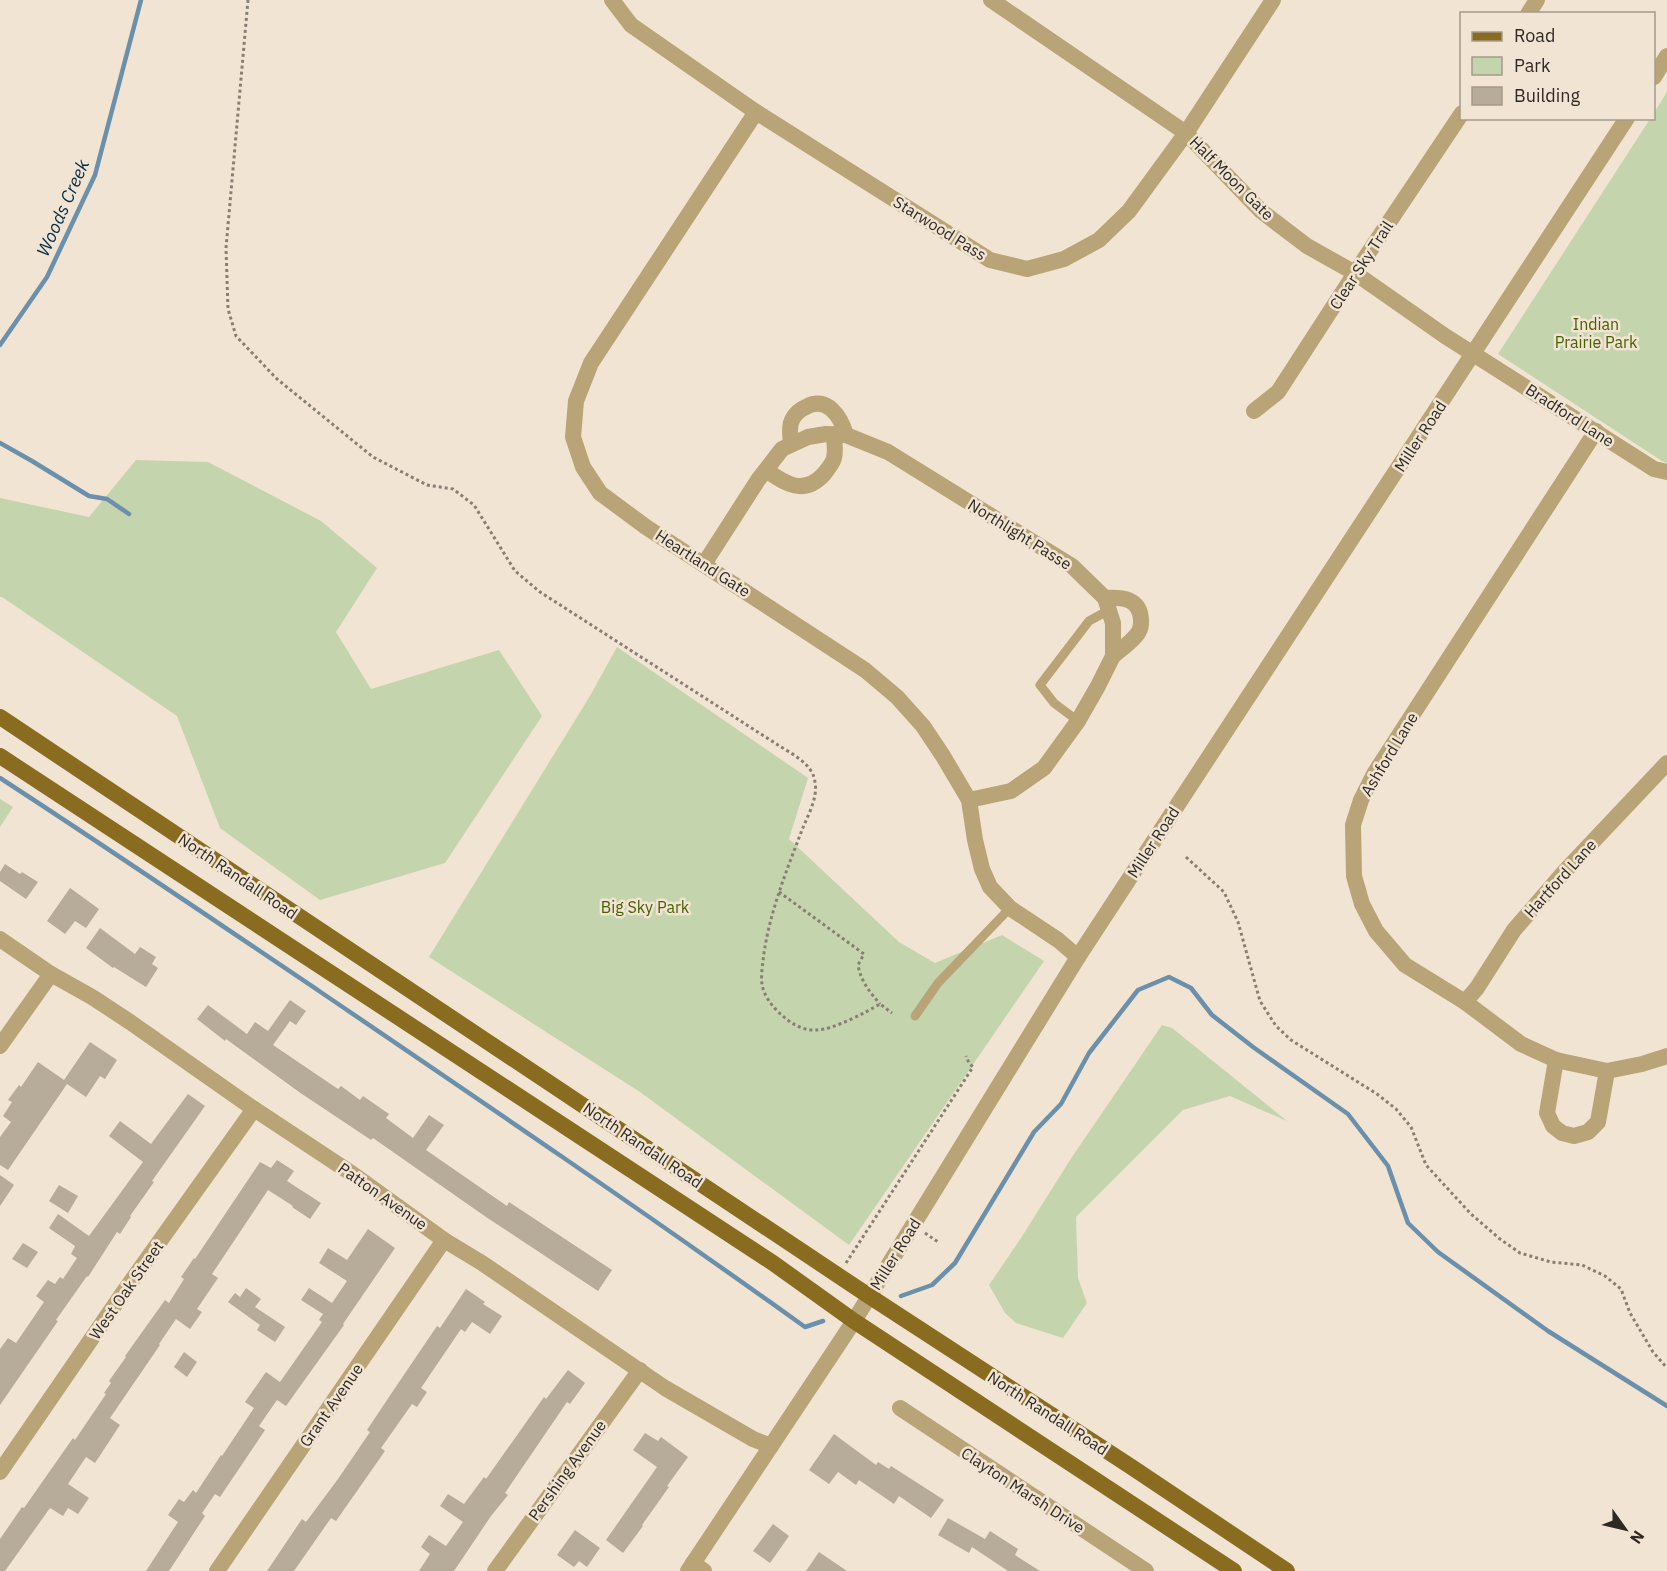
<svg xmlns="http://www.w3.org/2000/svg" width="1667" height="1571" viewBox="0 0 1667 1571" font-family="'IBM Plex Sans',sans-serif">
  <style>
    .green { fill: #c4d4ad }
    .lines { fill: none; stroke-linecap: round; stroke-linejoin: round }
    .stream { stroke: #6a90ac; stroke-width: 4.5 }
    .building { fill: #b7ab9a }
    .path { stroke: #887f74; stroke-width: 3; stroke-dasharray: 3 3; stroke-linecap: butt }
    .service { stroke: #b8a477; stroke-width: 9 }
    .minor { stroke: #b8a477; stroke-width: 16 }
    .tertiary { stroke: #b8a477; stroke-width: 16 }
    .primary { stroke: #8a6c20; stroke-width: 16 }
    .labels { text-anchor: middle; stroke-width: 5; stroke-linejoin: round; paint-order: stroke }
    .street-label { font-size: 16px; fill: #2e2a23; stroke: #f1e4d3 }
    .park-label { font-size: 16px; fill: #476100; stroke: #f1e4d3 }
    .water-label { font-size: 18px; font-style: italic; fill: #012e4a; stroke: #f1e4d3 }
  </style>
  <rect width="100%" height="100%" fill="#f1e4d3"/>
  <g class="green">
    <path d="M1667 92V463L1662 461 1498 354 1650 119 1654 118V113Z"/>
    <path d="M136 460 208 462 321 521 377 568 336 632 371 689 499 650 542 716 445 863 320 900 220 828 177 716 2 597H0V498L89 517Z"/>
    <path d="M617 647 808 778 789 839 899 942 935 963 1002 935 1044 961 849 1245 640 1092 429 957 590 696Z"/>
    <path d="M0 799 13 807 0 827Z"/>
    <path d="M1162 1025 1172 1028 1287 1121 1230 1096 1183 1110 1076 1217 1078 1278 1087 1303 1063 1338 1016 1323 1005 1313 989 1285 1021 1238 1072 1157Z"/>
  </g>
  <g class="lines">
    <g class="stream">
      <path d="M0 345 47 277 95 175 141 0"/>
      <path d="M0 443 32 461 89 496 107 499 129 514"/>
      <path d="M0 778C108 848 215 921 322 993 484 1103 646 1213 805 1327L823 1321"/>
      <path d="M901 1296 932 1285 955 1263 1034 1132 1061 1104 1089 1053 1138 990 1169 977 1191 988 1212 1015 1253 1047 1348 1114 1388 1166 1408 1223 1438 1252 1548 1331 1667 1406"/>
    </g>
  </g>
  <g class="building">
    <path d="M5 864 20 874 22 872 38 882 26 899 0 881V872Z"/>
    <path d="M70 888 99 909 86 928 75 921 65 934 47 921Z"/>
    <path d="M100 928 135 954 140 947 156 957 152 964 158 968 146 987 114 967 113 968 86 948Z"/>
    <path d="M290 1000 306 1011 296 1025 290 1021 273 1045 338 1089 341 1086 360 1100 363 1096 389 1114 386 1118 413 1138 429 1115 444 1125 426 1150 507 1206 509 1202 612 1270 598 1291 486 1217 373 1138 371 1140 299 1092 226 1039 225 1041 197 1019 208 1005 247 1034 255 1022 268 1031Z"/>
    <path d="M90 1042 117 1060 105 1079 100 1076 86 1097 67 1084 8 1170 0 1165V1137L11 1122 3 1116 12 1102 8 1100 19 1085 21 1087 38 1062 64 1080Z"/>
    <path d="M188 1094 205 1106 152 1181 154 1182 130 1216 131 1217 120 1234 117 1232 88 1277 87 1276 56 1320 58 1321 0 1405V1349L8 1338 16 1343 44 1302 36 1296 48 1280 55 1284 60 1277 63 1279 77 1258 71 1254 75 1246 49 1228 58 1214 89 1236 143 1162 109 1136 120 1121 151 1144Z"/>
    <path d="M277 1160 294 1171 287 1181 321 1203 310 1219 292 1207 293 1206 268 1190 212 1274 218 1278 197 1309 202 1312 190 1329 176 1319 159 1344 160 1345 110 1418 120 1425 95 1463 86 1457 68 1484 89 1498 78 1514 68 1508 63 1516 50 1508 5 1571H0V1539L22 1507 24 1508 73 1438 75 1440 106 1394 104 1393 111 1383 109 1381 126 1357 125 1356 165 1300 169 1303 184 1279 181 1277 194 1258 195 1259 260 1162 271 1168Z"/>
    <path d="M0 1175 14 1185 0 1206Z"/>
    <path d="M59 1185 78 1196 68 1213 49 1201Z"/>
    <path d="M368 1229 395 1248 343 1324 344 1325 286 1406 277 1400 259 1426 265 1430 220 1497 215 1494 202 1513 205 1516 169 1571H146L178 1522 168 1515 179 1499 184 1502 193 1490 196 1493 221 1455 222 1456 254 1408 245 1402 266 1372 280 1382 322 1322 319 1320 323 1314 301 1300 309 1288 332 1303 347 1281 319 1263 328 1248 347 1260Z"/>
    <path d="M23 1243 38 1252 27 1268 12 1259Z"/>
    <path d="M246 1288 261 1299 255 1307 285 1327 275 1342 257 1330 260 1325 228 1302 235 1293 240 1297Z"/>
    <path d="M466 1289 485 1302 483 1304 502 1316 490 1334 472 1322 465 1332 461 1329 421 1388 427 1392 417 1407 412 1404 381 1448 385 1451 336 1521 331 1518 294 1571H267L302 1519 306 1522 338 1479 370 1432 367 1430 393 1391 437 1326 440 1328Z"/>
    <path d="M184 1352 197 1362 187 1377 174 1367Z"/>
    <path d="M568 1370 585 1383 570 1404 567 1402 505 1493 508 1495 491 1516 454 1571H419L430 1554 421 1547 429 1535 446 1546 463 1522 440 1506 448 1494 464 1504 484 1477 486 1479 544 1397 546 1399Z"/>
    <path d="M645 1433 658 1441 661 1437 688 1457 667 1486 669 1487 642 1525 643 1526 623 1553 606 1540 657 1467 633 1450Z"/>
    <path d="M834 1434 876 1465 878 1462 889 1469 891 1466 944 1500 931 1518 899 1496 894 1504 859 1480 856 1485 838 1472 829 1484 809 1470Z"/>
    <path d="M948 1518 985 1539 990 1531 1018 1549 1015 1555 1040 1571H1008L972 1547 969 1553 938 1535Z"/>
    <path d="M773 1524 789 1536 770 1563 753 1551Z"/>
    <path d="M575 1530 600 1548 587 1567 579 1561 574 1567 557 1555Z"/>
    <path d="M819 1552 847 1571H806Z"/>
  </g>
  <g class="lines">
    <g class="path">
      <path d="M248 0 226 248 228 309 236 336 277 379 373 457 427 485 453 489 474 505 515 571 540 592 778 745C792 754 813 764 815 782 818 798 808 815 802 830 786 872 768 916 763 961 762 968 761 977 762 984 764 997 774 1009 784 1017 793 1025 805 1031 817 1030 832 1030 867 1012 880 1004L892 1013"/>
      <path d="M1186 857 1224 892 1238 922 1260 1001 1276 1026 1291 1040 1377 1094 1396 1109 1411 1127 1426 1165 1471 1214 1500 1239 1520 1253 1551 1262 1582 1265 1605 1276 1621 1289 1630 1313 1653 1352 1667 1368"/>
      <path d="M779 892 864 954 858 965C861 982 870 992 880 1004"/>
      <path d="M925 1233 938 1242"/>
      <path d="M846 1263 973 1067 969 1063 966 1056"/>
    </g>
    <g class="service">
      <path d="M1078 721 1054 703 1040 685 1089 621 1109 610"/>
      <path d="M915 1016 938 983 1010 908"/>
    </g>
    <g class="minor">
      <path d="M612 0 631 25 756 112 990 260 1027 269 1064 259 1099 240 1129 211 1186 133 1273 0"/>
      <path d="M991 0 1186 133 1261 211 1307 246 1355 273 1445 336 1654 469 1667 472"/>
      <path d="M1528 14 1537 0"/>
      <path d="M756 112 591 363 576 401 573 437 583 467 600 493 646 527 865 670 897 697 923 726 943 756 969 800 975 840 982 869 990 887 1010 908 1058 940 1078 957"/>
      <path d="M1254 411 1278 392 1355 273 1462 113"/>
      <path d="M1596 431 1374 774 1361 800 1353 825 1354 876 1362 904 1376 931 1405 965 1465 1002 1521 1044 1556 1060 1607 1071 1642 1064 1667 1056"/>
      <path d="M791 443C790 436 789 426 792 420 795 414 801 409 806 407 827 395 841 417 846 435L888 452 1072 566 1105 598 1113 623V656L1098 686 1078 721 1044 768 1011 791 969 800"/>
      <path d="M766 470C785 484 804 496 824 474 827 470 833 463 834 458 836 451 834 442 834 434"/>
      <path d="M704 564 758 480 782 449 808 437 826 434 846 435"/>
      <path d="M1105 598C1122 597 1140 598 1141 620 1141 625 1141 629 1138 633 1132 642 1121 649 1113 656"/>
      <path d="M0 939 51 974 92 997 130 1022 254 1109 354 1175 444 1240 482 1263 665 1388 753 1439 771 1446"/>
      <path d="M1465 1002 1477 988 1514 930 1565 871 1667 763"/>
      <path d="M0 1046 51 974"/>
      <path d="M1556 1060 1547 1113 1553 1126 1562 1133 1574 1136 1588 1132 1598 1122 1607 1071"/>
      <path d="M900 1408 1146 1571"/>
      <path d="M0 1472 125 1290 254 1109"/>
      <path d="M693 1563 704 1571"/>
      <path d="M217 1571 444 1240"/>
      <path d="M495 1571 640 1370"/>
    </g>
    <g class="tertiary">
      <path d="M1654 77 1667 56"/>
      <path d="M688 1571 854 1321 1078 957 1627 118"/>
    </g>
    <g class="primary">
      <path d="M0 717 869 1296 1130 1466 1287 1571"/>
      <path d="M0 756 773 1263 854 1321 1234 1571"/>
    </g>
  </g>
  <g class="labels">
    <g class="street-label">
      <text transform="translate(1232 178) rotate(45)" y="6">Half Moon Gate</text>
      <text transform="translate(940 228) rotate(32)" y="6">Starwood Pass</text>
      <text transform="translate(1361 265) rotate(-57)" y="6">Clear Sky Trail</text>
      <text transform="translate(1570 415) rotate(33)" y="6">Bradford Lane</text>
      <text transform="translate(1420 436) rotate(-57)" y="6">Miller Road</text>
      <text transform="translate(1020 534) rotate(32)" y="6">Northlight Passe</text>
      <text transform="translate(703 563) rotate(33)" y="6">Heartland Gate</text>
      <text transform="translate(1389 754) rotate(-59)" y="6">Ashford Lane</text>
      <text transform="translate(1153 842) rotate(-57)" y="6">Miller Road</text>
      <text transform="translate(238 876) rotate(34)" y="6">North Randall Road</text>
      <text transform="translate(1560 878) rotate(-48)" y="6">Hartford Lane</text>
      <text transform="translate(643 1145) rotate(34)" y="6">North Randall Road</text>
      <text transform="translate(383 1196) rotate(35)" y="6">Patton Avenue</text>
      <text transform="translate(895 1254) rotate(-58)" y="6">Miller Road</text>
      <text transform="translate(126 1290) rotate(-55)" y="6">West Oak Street</text>
      <text transform="translate(331 1405) rotate(-55)" y="6">Grant Avenue</text>
      <text transform="translate(1048 1413) rotate(33)" y="6">North Randall Road</text>
      <text transform="translate(567 1470) rotate(-54)" y="6">Pershing Avenue</text>
      <text transform="translate(1023 1490) rotate(33)" y="6">Clayton Marsh Drive</text>
    </g>
    <g class="park-label">
      <text x="1596" y="330">Indian<tspan x="1596" dy="18">Prairie Park</tspan></text>
      <text x="645" y="913">Big Sky Park</text>
    </g>
    <g class="water-label">
      <text transform="translate(63 208) rotate(-66)" y="6">Woods Creek</text>
    </g>
  </g>
  <rect x="1460" y="12" width="195" height="108" fill="#f1e4d3" stroke="#a39a8d" stroke-width="1.5"/>
  <rect x="1472" y="32" width="30" height="9" fill="#8a6c20" stroke="#a39a8d" stroke-width="1.5"/>
  <text x="1514" y="42" font-size="18" fill="#2e2a23">Road</text>
  <rect x="1472" y="57" width="30" height="18" fill="#c4d4ad" stroke="#a39a8d" stroke-width="1.5"/>
  <text x="1514" y="72" font-size="18" fill="#2e2a23">Park</text>
  <rect x="1472" y="87" width="30" height="18" fill="#b7ab9a" stroke="#a39a8d" stroke-width="1.5"/>
  <text x="1514" y="102" font-size="18" fill="#2e2a23">Building</text>
  <g transform="translate(1625 1529) rotate(124)" stroke="#f1e4d3" stroke-width="4.5" paint-order="stroke">
  <path d="M0-4.5L10 22L0 15L-10 22Z" fill="#2e2a23"/>
  <text y="-9" font-size="16" font-weight="bold" text-anchor="middle" fill="#2e2a23">N</text>
  </g>
</svg>
